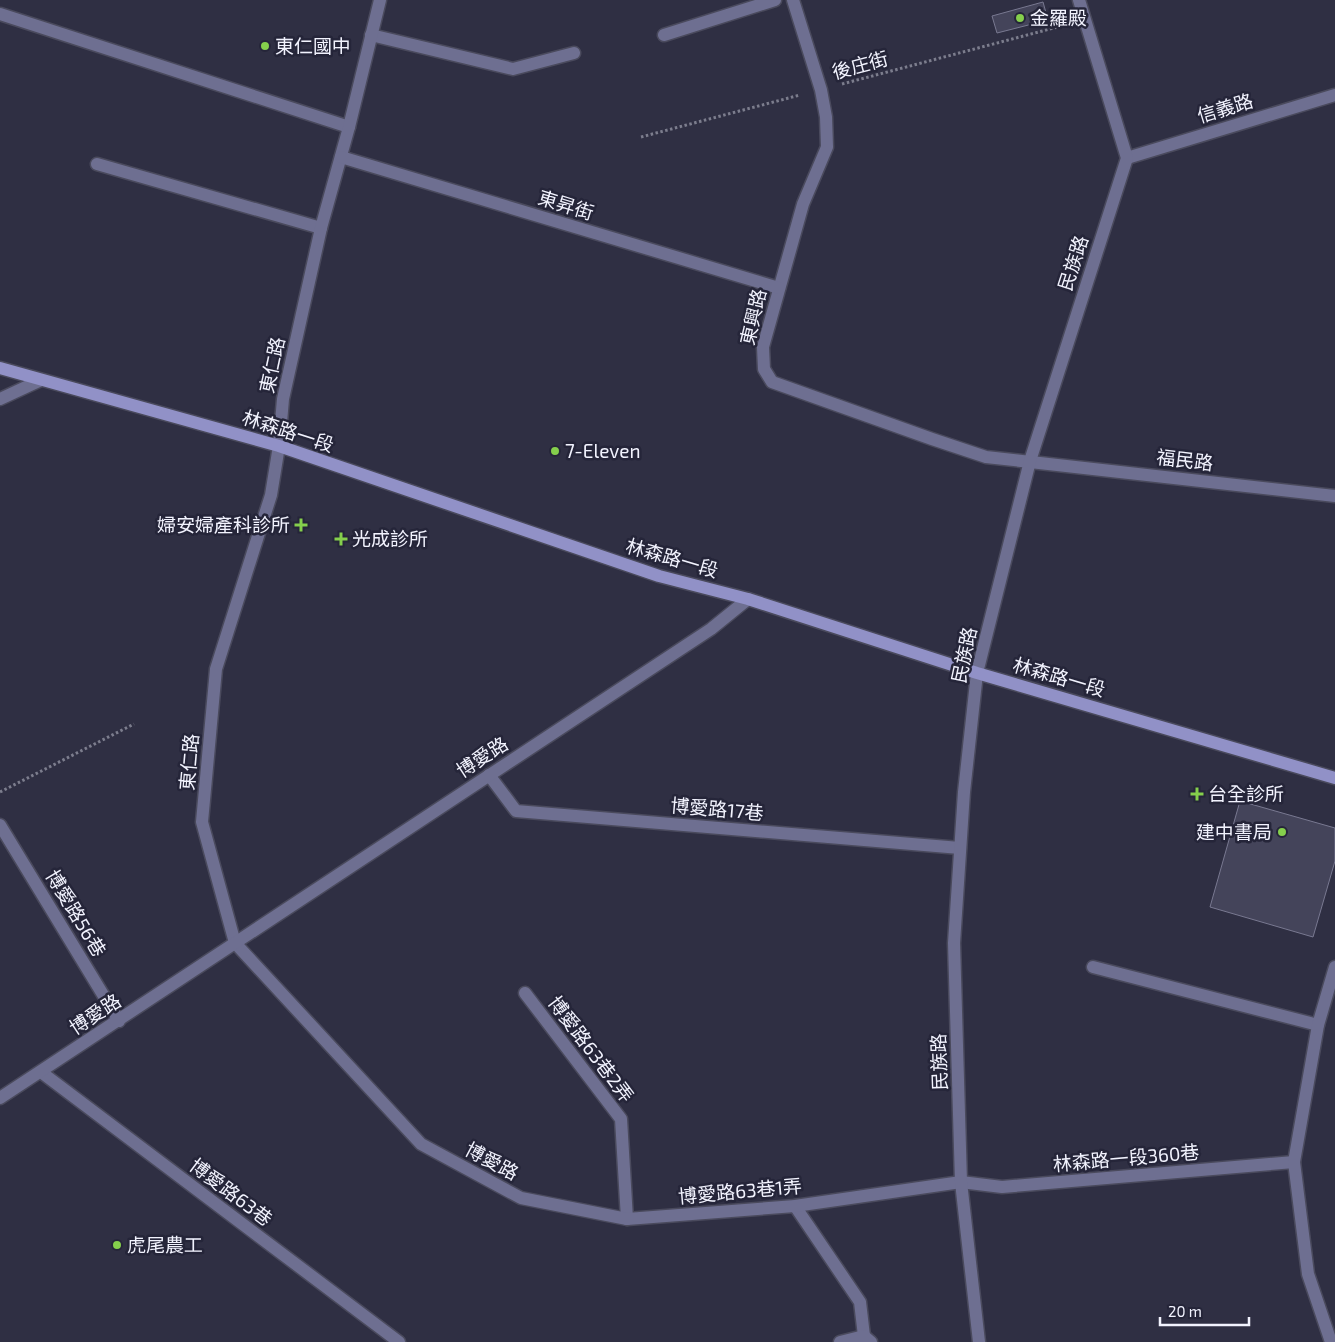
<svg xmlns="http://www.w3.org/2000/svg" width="1335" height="1342" viewBox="0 0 1335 1342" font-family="'Exo 2','Noto Sans TC',sans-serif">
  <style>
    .building { fill: #44445a; stroke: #797991 }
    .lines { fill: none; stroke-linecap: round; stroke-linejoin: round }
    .lane-casing { stroke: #4a4a5d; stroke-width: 15 }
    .street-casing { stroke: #4a4a5d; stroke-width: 15 }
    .secondary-casing { stroke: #4a4a5d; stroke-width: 15 }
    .path { stroke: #7c7d8d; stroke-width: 3; stroke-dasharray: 2.5 2.5; stroke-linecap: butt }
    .lane { stroke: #6e6f91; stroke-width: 12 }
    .street { stroke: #6e6f91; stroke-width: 12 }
    .secondary { stroke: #9191c7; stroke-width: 12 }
    .poi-dot { fill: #85cf4c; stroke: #252539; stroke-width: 2 }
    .labels { text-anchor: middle; stroke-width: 5; stroke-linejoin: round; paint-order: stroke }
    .poi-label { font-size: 19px; fill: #f2f3fe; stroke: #252539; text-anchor: start }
    .street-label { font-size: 19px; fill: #f2f3fe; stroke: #252539 }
  </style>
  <rect width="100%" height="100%" fill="#2f2f43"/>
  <g class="building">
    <path d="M1043 2 1048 20 997 33 992 16Z"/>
    <path d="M1240 801 1335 828V861L1313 937 1210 907Z"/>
  </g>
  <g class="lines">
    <defs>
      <g id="lane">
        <path d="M0 14 349 127"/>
        <path d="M371 35 513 69 574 53"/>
        <path d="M664 35 775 0"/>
        <path d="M97 164 321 228"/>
        <path d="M0 399 41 380"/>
        <path d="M489 775 516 811 960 848"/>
        <path d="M0 825 119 1021"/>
        <path d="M1093 967 1318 1025"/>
        <path d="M525 993 621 1119 627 1219"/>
        <path d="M41 1072 399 1342"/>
        <path d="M795 1206 860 1302 864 1336"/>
        <path d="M840 1342 864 1336 871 1342"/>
      </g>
      <g id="street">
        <path d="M380 0 349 127 321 228 283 399 279 446 271 495 216 669 202 822 235 943 421 1144 521 1198 627 1219 795 1206 961 1182 1002 1187 1294 1162"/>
        <path d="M793 0 821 90 826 117 827 147 803 204 763 347 764 369 772 382 932 439 986 457 1335 496"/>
        <path d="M341 157 779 288"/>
        <path d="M1127 158 1335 95"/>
        <path d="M0 1098 711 629 748 599"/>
        <path d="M979 1342 961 1182 954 943 964 792 977 673 1030 461 1127 158 1079 0"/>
        <path d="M1331 1342 1308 1274 1294 1162 1318 1025 1335 967"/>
      </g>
      <path id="secondary" d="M0 368 279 446 659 576 748 599 977 673 1335 778"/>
    </defs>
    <use href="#lane" class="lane-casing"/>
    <use href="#street" class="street-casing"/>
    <use href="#secondary" class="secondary-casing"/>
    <g class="path">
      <path d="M842 84 1065 25"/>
      <path d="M641 137 800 95"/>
      <path d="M0 792 134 724"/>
    </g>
    <use href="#lane" class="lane"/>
    <use href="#street" class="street"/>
    <use href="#secondary" class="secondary"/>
  </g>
  <g class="poi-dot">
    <circle cx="1020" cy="18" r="5"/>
    <circle cx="265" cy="46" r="5"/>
    <circle cx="555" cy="451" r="5"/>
    <path d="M298.5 517.5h5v5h5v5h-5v5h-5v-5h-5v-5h5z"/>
    <path d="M338.5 531.5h5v5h5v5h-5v5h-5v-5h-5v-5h5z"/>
    <path d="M1194.5 786.5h5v5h5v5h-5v5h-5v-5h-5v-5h5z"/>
    <circle cx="1282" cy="832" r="5"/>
    <circle cx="117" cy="1245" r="5"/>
  </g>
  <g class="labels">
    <g class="poi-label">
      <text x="1030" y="25">金羅殿</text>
      <text x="275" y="53">東仁國中</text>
      <text x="565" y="458">7-Eleven</text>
      <text x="290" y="532" text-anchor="end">婦安婦產科診所</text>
      <text x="352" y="546">光成診所</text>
      <text x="1208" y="801">台全診所</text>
      <text x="1272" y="839" text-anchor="end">建中書局</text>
      <text x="127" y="1252">虎尾農工</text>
    </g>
    <g class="street-label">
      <text transform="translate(860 65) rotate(-15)" y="7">後庄街</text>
      <text transform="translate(1225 108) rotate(-17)" y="7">信義路</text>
      <text transform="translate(566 205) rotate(17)" y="7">東昇街</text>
      <text transform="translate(1073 263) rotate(-72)" y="7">民族路</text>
      <text transform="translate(753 317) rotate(-77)" y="7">東興路</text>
      <text transform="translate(272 365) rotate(-78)" y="7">東仁路</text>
      <text transform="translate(288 431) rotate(18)" y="7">林森路一段</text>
      <text transform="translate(1185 460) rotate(7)" y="7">福民路</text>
      <text transform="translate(672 558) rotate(16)" y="7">林森路一段</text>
      <text transform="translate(964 655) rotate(-78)" y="7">民族路</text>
      <text transform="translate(1059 677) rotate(16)" y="7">林森路一段</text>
      <text transform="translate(482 757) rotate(-33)" y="7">博愛路</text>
      <text transform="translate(189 762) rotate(-85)" y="7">東仁路</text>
      <text transform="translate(717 809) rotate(5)" y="7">博愛路17巷</text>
      <text transform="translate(76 913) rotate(59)" y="7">博愛路56巷</text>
      <text transform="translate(95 1014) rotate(-33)" y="7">博愛路</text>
      <text transform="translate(591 1049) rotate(53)" y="7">博愛路63巷2弄</text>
      <text transform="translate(939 1062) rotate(-92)" y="7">民族路</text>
      <text transform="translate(1126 1158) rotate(-5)" y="7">林森路一段360巷</text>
      <text transform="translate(492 1161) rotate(28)" y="7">博愛路</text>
      <text transform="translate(740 1191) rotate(-5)" y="7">博愛路63巷1弄</text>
      <text transform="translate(231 1192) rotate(37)" y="7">博愛路63巷</text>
    </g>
  </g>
  <path d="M1160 1317v8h89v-8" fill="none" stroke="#f2f3fe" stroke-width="2.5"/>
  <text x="1168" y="1317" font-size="15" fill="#f2f3fe" stroke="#252539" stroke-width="4" paint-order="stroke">20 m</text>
</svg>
